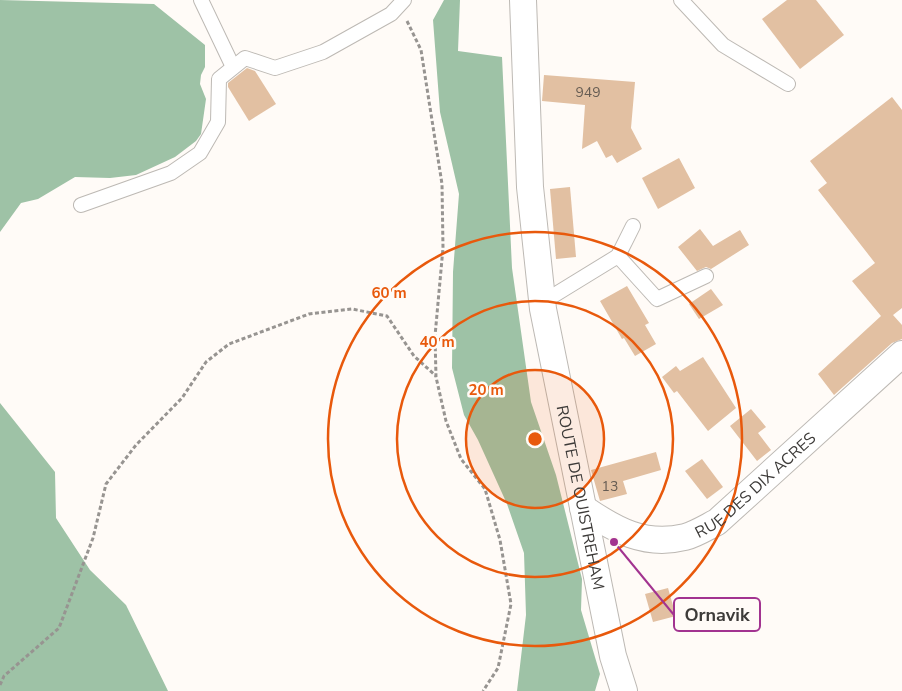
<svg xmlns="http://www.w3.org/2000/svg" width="902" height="691" viewBox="0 0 902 691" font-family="'Nunito Sans',sans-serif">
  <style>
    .forest { fill: #9ec2a6 }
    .building { fill: #e2c0a2 }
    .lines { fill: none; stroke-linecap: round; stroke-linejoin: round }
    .service-casing { stroke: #bdb9b4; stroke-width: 16 }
    .minor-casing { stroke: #bdb9b4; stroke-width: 28 }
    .path { stroke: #979491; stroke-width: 3; stroke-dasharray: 4 2.5; stroke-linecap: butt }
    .service { stroke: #fff; stroke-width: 14 }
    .minor { stroke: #fff; stroke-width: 26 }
    .ring { fill: none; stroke: #e8590c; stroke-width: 2.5 }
    .labels { text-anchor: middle; stroke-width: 5; stroke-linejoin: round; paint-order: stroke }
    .number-label { font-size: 14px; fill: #665c53 }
    .street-label { font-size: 16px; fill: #3d3b39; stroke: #fffbf7 }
    .centre { fill: #e8590c; stroke: #fffbf7; stroke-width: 2.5 }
    .ring-label { font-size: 15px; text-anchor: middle; font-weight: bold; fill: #e8590c; stroke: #fffbf7; stroke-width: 5; stroke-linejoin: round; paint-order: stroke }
    .leader { fill: none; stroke: #a23390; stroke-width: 2 }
    .callout-dot { fill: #a23390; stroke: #fffbf7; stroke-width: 2 }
    .callout { fill: #fffbf7; stroke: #a23390; stroke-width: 2 }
    .callout-label { font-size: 18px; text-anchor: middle; font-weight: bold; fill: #3d3b39 }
  </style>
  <rect width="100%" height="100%" fill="#fffbf7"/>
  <g class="forest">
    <path d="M0 0 154 4 205 45V67L201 75 200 84 206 99 201 134 196 141 175 157 136 175 110 178 75 177 38 199 21 203 0 232Z"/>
    <path d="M444 0H460L458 51 502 57 512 268 531 402 556 475 582 579 581 610 600 674 595 691H517L526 615 524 553 507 504 478 440 464 415 452 368 453 272 459 194 440 112 433 20Z"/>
    <path d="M0 403 55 472 56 518 90 570 126 605 168 691H0Z"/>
  </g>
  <g class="building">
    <path d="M787 0H816L844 35 800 69 762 19Z"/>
    <path d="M247 68 255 71 276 104 249 121 228 87V83Z"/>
    <path d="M544 75 635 82 631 128 642 149 617 163 612 155 606 158 597 141 582 149 585 105 542 101Z"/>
    <path d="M892 97 902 110V308L893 315 902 325V339L892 343 834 395 818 374 881 316 852 281 875 263 818 190 827 183 810 161Z"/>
    <path d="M679 158 695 188 658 209 642 178Z"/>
    <path d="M570 187 576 257 556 259 550 189Z"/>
    <path d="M700 229 713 246 740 230 749 245 711 269 706 267 697 271 678 247Z"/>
    <path d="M627 286 649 323 645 325 656 344 635 356 624 338 622 339 600 301Z"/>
    <path d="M711 289 723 305 699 319 689 304Z"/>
    <path d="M703 357 736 408 708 431 677 391 674 393 662 377 676 366 680 371Z"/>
    <path d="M751 409 766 427 758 433 771 450 757 461 730 426Z"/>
    <path d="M656 452 661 470 623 481 627 494 600 501 591 470Z"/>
    <path d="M702 459 723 487 707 499 685 471Z"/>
    <path d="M668 588 676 616 653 622 645 594Z"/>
  </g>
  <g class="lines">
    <defs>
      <g id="service">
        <path d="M201 0 233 67"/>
        <path d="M681 0 723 45 788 84"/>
        <path d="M81 205 171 173 200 153 218 122 219 79 245 58 275 68 323 52 391 14 404 0"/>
        <path d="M618 256 633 226"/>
        <path d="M543 302 618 256 657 299 706 276"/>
      </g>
      <g id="minor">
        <path id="s1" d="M523 0 530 187 543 309 613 656 624 691"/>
        <path id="s2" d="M583 508C615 530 645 547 685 537 696 534 707 527 717 522L902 354"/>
      </g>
    </defs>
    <use href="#service" class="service-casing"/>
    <use href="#minor" class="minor-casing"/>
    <g class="path">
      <path d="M407 21 421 50 442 184 443 248 435 336 436 377 446 421 461 459 485 489 500 540 511 604 498 668 483 691"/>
      <path d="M0 685 4 676 59 628 93 538 106 484 136 445 182 398 206 362 229 344 309 314 352 309 387 316 414 356 436 376"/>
    </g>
    <use href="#service" class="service"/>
    <use href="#minor" class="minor"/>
  </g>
  <circle cx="535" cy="439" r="69" fill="#e8590c" fill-opacity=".12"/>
  <g class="ring">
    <circle cx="535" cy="439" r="69"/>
    <circle cx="535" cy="439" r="138"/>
    <circle cx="535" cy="439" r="207"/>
  </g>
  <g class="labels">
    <g class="number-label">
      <text x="588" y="97">949</text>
      <text x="610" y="491">13</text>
    </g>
    <g class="street-label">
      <text dy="6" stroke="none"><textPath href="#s2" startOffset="198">RUE DES DIX ACRES</textPath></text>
      <text dy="6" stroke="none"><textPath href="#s1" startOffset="502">ROUTE DE OUISTREHAM</textPath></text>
    </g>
  </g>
  <circle cx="535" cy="439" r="8" class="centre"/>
  <g class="ring-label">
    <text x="389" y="298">60 m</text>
    <text x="437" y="347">40 m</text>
    <text x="486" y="395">20 m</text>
  </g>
  <path class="leader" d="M614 542L674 615"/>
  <circle class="callout-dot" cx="614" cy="542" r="5"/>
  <rect class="callout" x="674" y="598" width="86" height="33" rx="5"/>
  <g class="callout-label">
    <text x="717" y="621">Ornavik</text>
  </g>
</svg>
